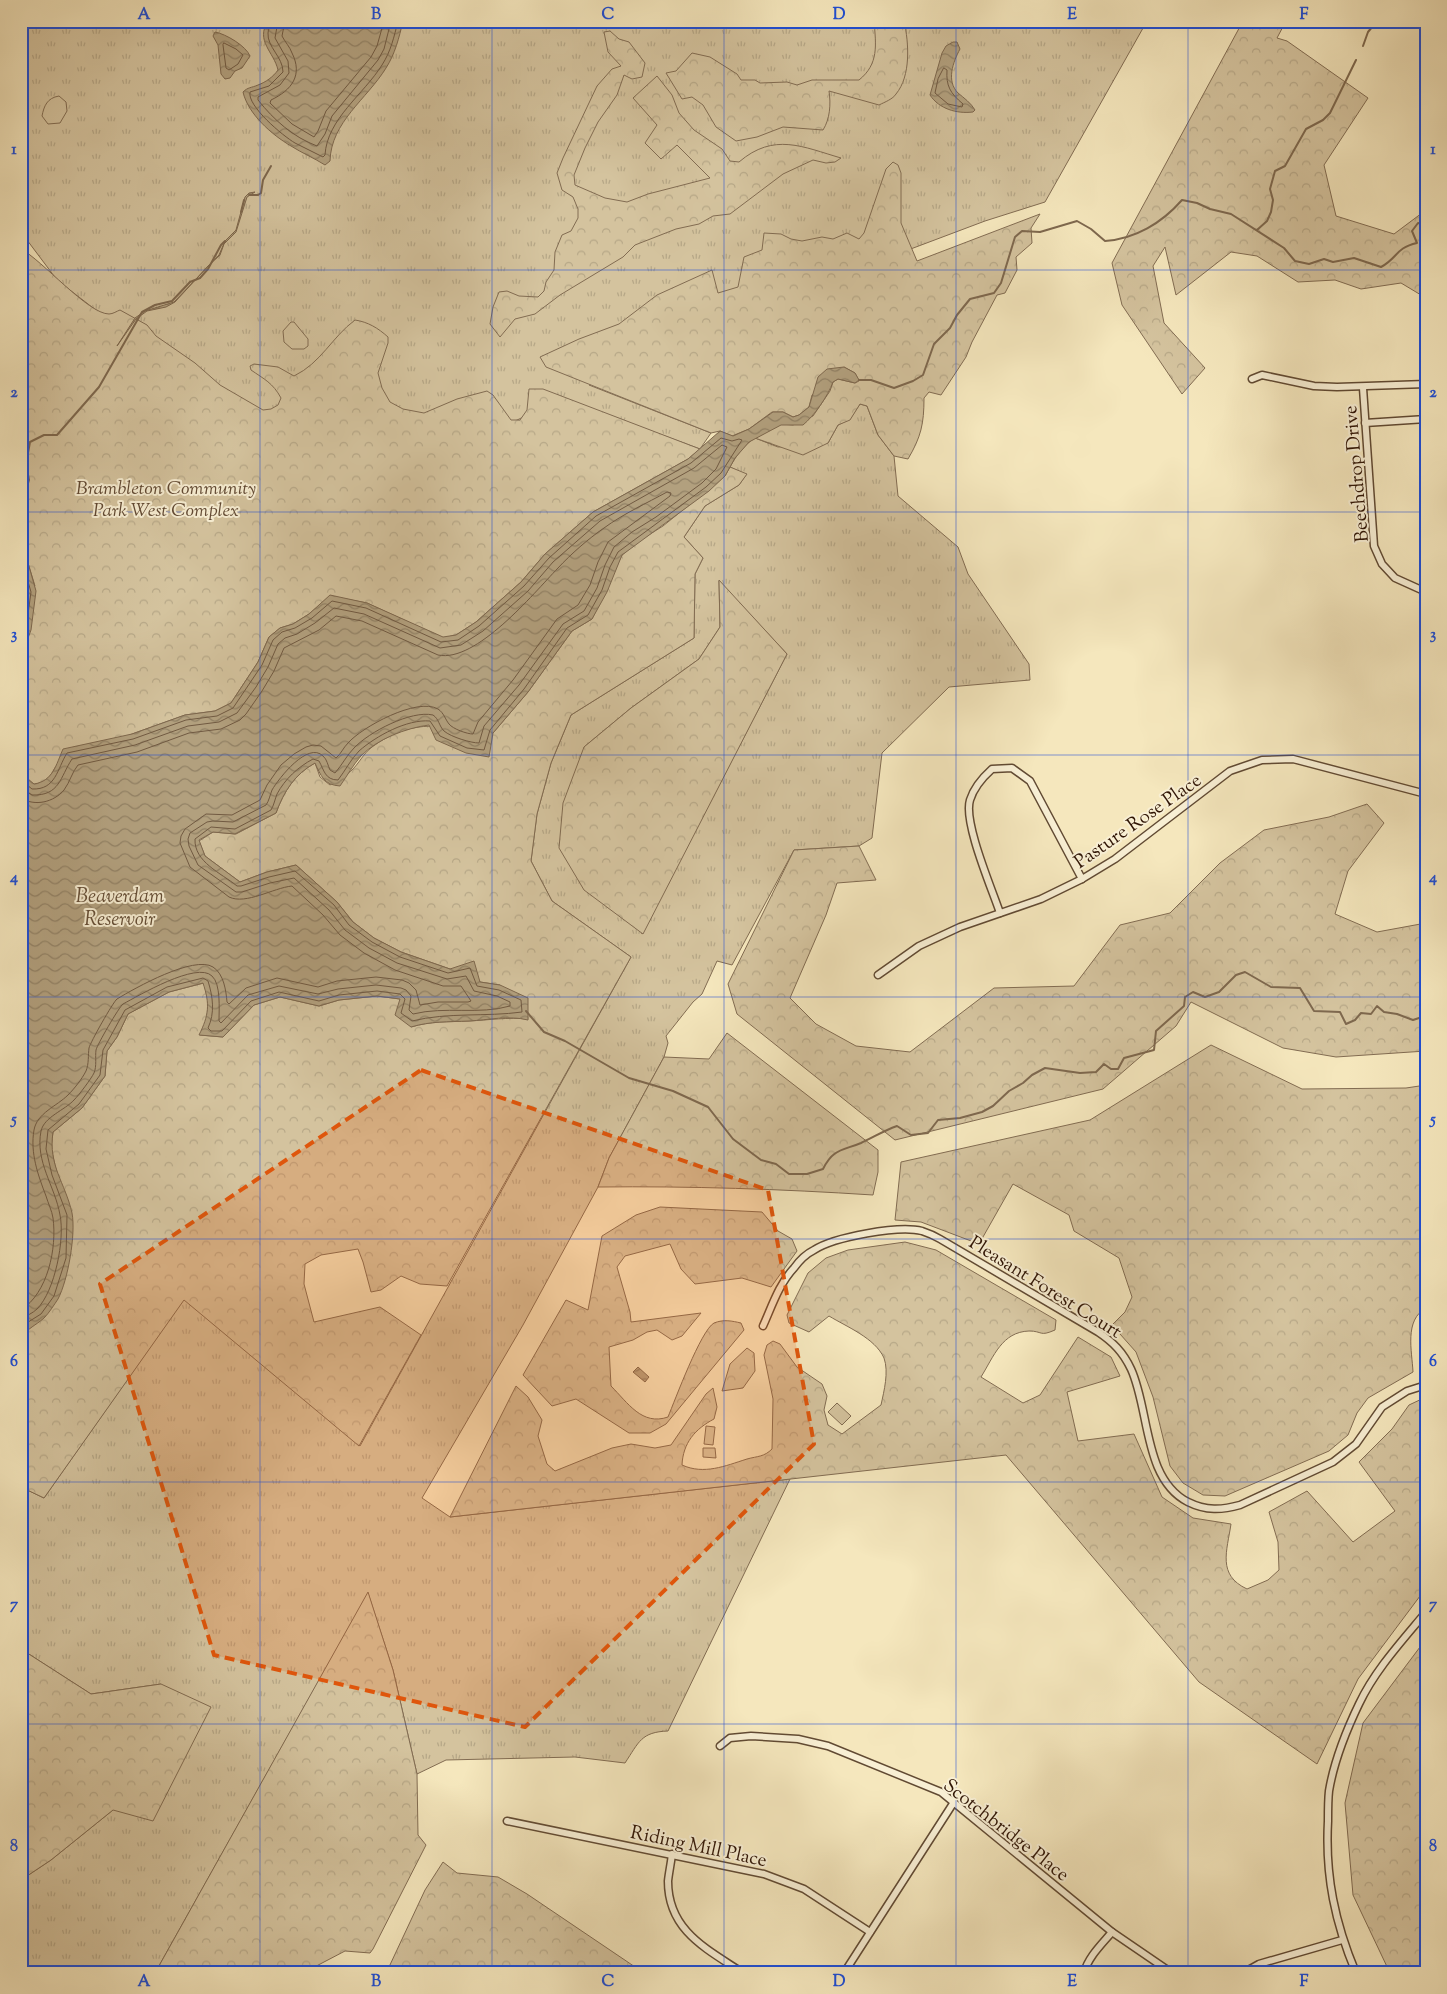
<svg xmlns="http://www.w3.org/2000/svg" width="1447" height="1994" viewBox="0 0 1447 1994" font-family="'Sorts Mill Goudy',serif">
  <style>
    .grass { fill: url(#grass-tufts); stroke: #826c52; fill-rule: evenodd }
    .forest { fill: url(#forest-crowns); stroke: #826c52 }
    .pitch { fill: #d4c39e; stroke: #826c52 }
    .water { fill: url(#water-waves); stroke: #7e684e }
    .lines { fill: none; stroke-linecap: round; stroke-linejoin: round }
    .shore { stroke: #715a42; stroke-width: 1 }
    .stream { stroke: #7e684e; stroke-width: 2 }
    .street-casing { stroke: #614a33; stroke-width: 9 }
    .street { stroke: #f8efd4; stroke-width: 6 }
    .marked { fill: #df560c; fill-opacity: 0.2; stroke: #df560c; stroke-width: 4; stroke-dasharray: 10 6; stroke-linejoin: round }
    .grid { fill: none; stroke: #1d4ed8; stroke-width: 1; stroke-opacity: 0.55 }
    .labels { text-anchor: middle; stroke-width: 4; stroke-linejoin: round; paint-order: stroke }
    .street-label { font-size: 19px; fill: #301505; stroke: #f8efd4 }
    .park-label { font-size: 19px; font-style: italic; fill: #614933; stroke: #f8efd4 }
    .water-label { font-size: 20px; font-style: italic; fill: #644d35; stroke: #f8efd4 }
    .neatline { fill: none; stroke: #1d4ed8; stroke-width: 2 }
    .grid-label { font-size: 16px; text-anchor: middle; font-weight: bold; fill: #1d4ed8 }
  </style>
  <defs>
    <pattern id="grass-tufts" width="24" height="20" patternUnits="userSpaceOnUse" patternTransform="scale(1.25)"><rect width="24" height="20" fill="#d4c39e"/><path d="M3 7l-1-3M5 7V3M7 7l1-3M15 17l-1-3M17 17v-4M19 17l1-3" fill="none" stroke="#b6a787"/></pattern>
    <pattern id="forest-crowns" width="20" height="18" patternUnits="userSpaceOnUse" patternTransform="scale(1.25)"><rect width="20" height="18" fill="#d4c39e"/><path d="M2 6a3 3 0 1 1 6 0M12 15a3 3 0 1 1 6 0" fill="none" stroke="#b6a787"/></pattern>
    <pattern id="water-waves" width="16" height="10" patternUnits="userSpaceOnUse" patternTransform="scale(1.25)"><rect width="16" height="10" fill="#b2a07e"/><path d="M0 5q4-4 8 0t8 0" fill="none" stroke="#918165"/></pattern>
  </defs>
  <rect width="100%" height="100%" fill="#f5e7bd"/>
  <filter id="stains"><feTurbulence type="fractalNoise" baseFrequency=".004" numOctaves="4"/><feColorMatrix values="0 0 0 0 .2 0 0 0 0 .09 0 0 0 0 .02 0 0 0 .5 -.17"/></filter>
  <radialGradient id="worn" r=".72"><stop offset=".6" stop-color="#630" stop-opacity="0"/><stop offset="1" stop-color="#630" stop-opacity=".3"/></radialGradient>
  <g class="grass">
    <path d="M21 21H1147L1045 202 985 221 908 250 589 385 711 433 700 449 562 398 509 424 257 435 57 280 21 232Z"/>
    <path d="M860 404 867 406 878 435 894 456 898 496 958 547 968 574 1029 664 1030 680 949 687 882 753 872 838 859 846 794 850 732 965 717 961 702 994 693 1002 666 1036 668 1043 664 1057 609 1158 598 1187 523 1325 422 1498 450 1517 790 1479 668 1731C641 1732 639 1742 625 1763L575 1757 446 1760 417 1774 393 1670 368 1593 155 1973H21V1880L51 1860 113 1810 161 1684 91 1694 21 1649V1487L44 1498 184 1299 360 1446 631 957 552 901 531 861 537 814 551 763 571 715 694 638 695 574 703 558 684 537 705 506 739 485 746 475 730 467C736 456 744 445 755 438L778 447 828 443 838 425 850 419ZM719 581 787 654 642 934 584 747 631 708 699 659 720 627Z"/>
  </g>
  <g class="forest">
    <path d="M874 21H904C909 43 911 76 896 94 893 99 885 102 879 105L829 91C831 104 830 119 823 130L783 127 757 137 736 141 716 127 703 105 692 97 682 99 666 73 676 71 692 53 710 57 737 74 741 80H755L760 83 787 82 797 85 812 80H859C879 64 876 45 874 21Z"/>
    <path d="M1243 21H1286L1277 38 1287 41 1368 98 1324 165 1336 216 1394 234 1426 210V298L1401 283 1361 289 1335 280 1298 282 1257 256 1231 252 1176 295 1165 247 1153 266 1164 323 1205 368 1182 394 1122 305 1112 263Z"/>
    <path d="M610 31 619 39 629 42 645 63 642 77 632 79 624 75 617 95 598 122 585 148 574 175 575 185 605 198 627 202 648 194 710 178 677 145 661 159 645 143 657 125 633 98 657 76 672 95 679 113 694 130 722 149 730 161 739 162C774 132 803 147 841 158L835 162 826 163 813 160 783 174 730 214 713 216 699 224 676 229 635 245 623 257 560 295 535 314 515 319 500 337 490 324 493 307 499 292 507 291 519 296 538 297 544 291 546 282 554 270 555 252 562 235 571 231 578 218V209L573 197 562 190 557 173 563 158 597 86 612 69 621 66 608 52 604 32Z"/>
    <path d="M893 162 898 165 901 173V223L917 261 1040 214 1031 228 1032 243 1016 257 1017 270 1005 293 997 295 972 342 966 357 941 395 929 392 924 398C924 424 921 437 908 459L894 456 878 435 867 406 860 404 850 420 838 425 828 443 803 455 755 438 781 424 793 425 813 416 830 391 833 382 838 379 855 383 859 381 855 373 844 367 812 395 809 407 799 415 793 417 783 412H772L749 429 732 436 720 431 711 433 546 367 540 357 579 339 619 324 657 295 712 270 718 293 738 287 744 257 762 250 764 233 781 234 791 239 802 241 822 237 833 239 847 233 859 239 864 233 886 169Z"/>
    <path d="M21 249C42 260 88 314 109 314 113 314 117 311 120 310L147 325 156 336 195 363 220 385 263 410 271 409 278 405 281 398C273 383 264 379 251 370L250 366 254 364 278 367 294 376C321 363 332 337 355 320 368 322 378 328 388 337V343L378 373 382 388 390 402 403 409 424 413 457 399 487 391 493 395 511 420H520L527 410 529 389H543L700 449 688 459 593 512 545 554 521 582 476 622 456 635 443 638 367 603 330 596 309 614 293 624 280 628 269 637 258 662 231 703 215 711 185 715 132 734 56 766C47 784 40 784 21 786V582L35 586 28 563 24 485 21 484Z"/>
    <path d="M730 467 747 474 739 485 705 506 684 537 703 558 695 574 694 638 571 715 551 763 537 814 531 861 552 901 631 957 447 1286 420 1284 401 1276 381 1290 371 1292 363 1262 358 1249 321 1255 305 1264 304 1284 314 1322 380 1307 421 1335 359 1446 184 1300 44 1498 21 1487V1338L28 1328 45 1317 57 1174 51 1147 53 1132 82 1108 105 1076 107 1051 117 1037 128 1014 169 992 204 983 208 1001 207 1019 200 1035 223 1037 254 1005 280 997 319 1006 339 1000 377 996 400 999 411 1027C431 1021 449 1022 469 1021 489 1020 508 1017 528 1019L500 985 480 982 450 969 401 952 374 938 353 922 337 902 296 865 267 872 240 882 205 856 199 841 213 832 236 834 276 813C284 791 295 774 315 763L320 777 330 785C337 780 346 776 352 770 360 762 363 754 372 747 414 716 446 727 493 733L528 692 572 631 592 619 622 555 639 541 663 526 725 476Z"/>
    <path d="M719 580 787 654 643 934 584 890 559 848 563 803 584 747 631 708 699 659 720 627Z"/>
    <path d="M1367 804 1384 823 1348 871 1335 914 1377 932 1426 923V1051L1336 1057 1283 1048 1191 1002 1176 1026 1103 1089 895 1140 737 1014 728 984 794 850 859 846 876 880 837 883 826 915 790 998 816 1024 856 1046 910 1052 994 988 1074 986 1120 925 1170 913 1220 863 1264 830 1329 817Z"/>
    <path d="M727 1033 878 1150V1172L873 1195C781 1189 690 1186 598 1187L609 1158 664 1057 709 1059Z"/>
    <path d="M1211 1045 1302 1089 1406 1088 1426 1085V1308C1404 1320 1412 1351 1413 1372L1368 1398 1357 1413 1348 1435 1329 1451 1225 1496 1203 1495 1183 1483 1170 1466 1153 1397 1136 1352 1112 1325 1125 1312 1132 1297 1119 1258 1074 1231 1069 1215 1013 1184 979 1244 921 1222 895 1220 901 1162 1090 1120Z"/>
    <path d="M660 1207 762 1212 778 1231 792 1239 797 1251 771 1287 742 1278 695 1284 681 1269 670 1244 625 1256 617 1267 630 1312 631 1322 701 1313 682 1336 672 1340 657 1330 647 1332 633 1340 609 1347 611 1386C628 1403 642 1426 668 1417 675 1400 701 1330 714 1323 724 1319 732 1321 741 1323L744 1330 666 1424 650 1433H629L576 1399 552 1406 523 1375 566 1300 588 1310 602 1236 636 1215Z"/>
    <path d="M905 1242 936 1250 1056 1320 1055 1330C1039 1337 1043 1331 1029 1331 1002 1332 994 1356 981 1377L1023 1403 1040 1395 1078 1337 1111 1357 1120 1376 1067 1392 1078 1441 1134 1434 1162 1497 1193 1518 1231 1524C1227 1551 1217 1575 1247 1589L1268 1580 1279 1570 1278 1542 1269 1512 1307 1491 1353 1542 1395 1511 1359 1462 1392 1429 1409 1405 1426 1397V1588L1358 1679 1317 1764 1199 1682 1006 1455 450 1517 516 1386 528 1397 542 1420 538 1436 547 1464 555 1471 612 1448 631 1444 655 1448 671 1445 706 1394 713 1388 717 1407 714 1419C695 1429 683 1443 682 1465 704 1475 725 1466 747 1459 758 1456 764 1457 772 1449L773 1399 764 1355 767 1345 773 1341 780 1344 797 1367 822 1384 827 1396 824 1410 828 1425 842 1434 881 1405C884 1391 889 1372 884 1358 875 1338 847 1327 829 1316L809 1332 789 1323 787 1315 808 1273 826 1258 848 1250Z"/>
    <path d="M747 1348 754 1353 755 1371 743 1388 722 1391 730 1364Z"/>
    <path d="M703 1448H715L716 1458 703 1457Z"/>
    <path d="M368 1592 393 1670 417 1774 418 1835 426 1845 373 1949 370 1953 345 1951 303 1973H155Z"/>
    <path d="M1426 1639V1973H1390L1353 1895 1345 1803 1363 1723Z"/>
    <path d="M21 1649 91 1694 161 1684 211 1707 153 1821 113 1810 51 1860 21 1880Z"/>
    <path d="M443 1862 457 1873 498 1877 527 1894 644 1973H396L389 1967 425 1890Z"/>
  </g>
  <g class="pitch">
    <path d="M59 96 66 102 67 111 60 123 48 124 42 116C44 106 47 98 59 96Z"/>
    <path d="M291 322H294L308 339V346L304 349H292L284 342 283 331Z"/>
    <path d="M837 1403 851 1416 842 1425 828 1412Z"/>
    <path d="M706 1426 715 1427 713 1445 704 1444Z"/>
  </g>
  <g class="water">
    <path d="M268 21H403C399 38 395 54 386 68 367 99 331 122 330 161L325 165C314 158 302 153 291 146 272 135 248 114 243 92 248 87 251 88 258 85 266 82 273 77 278 70 274 52 255 41 268 21Z"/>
    <path d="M215 32C226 34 246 46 250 56L242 68 235 71 230 78 225 79 221 74 218 45 213 36Z"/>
    <path d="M953 42H957L960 49C953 62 946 81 958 93 964 98 971 103 975 110L973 112C957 114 939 109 930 95L942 53 946 46Z"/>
    <path d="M255 192 247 197 236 232 224 244 220 255 208 266 175 302 166 307 147 311 136 319 117 346 135 318 145 311 174 302 219 255 225 241 236 230 245 197 249 193Z"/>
    <path d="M844 367 855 373 859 380 855 383 838 379 833 382C828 396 814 416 803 425H781L749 442 735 458 725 476 709 491 622 555 607 592 592 619 572 631 528 692 493 733 489 757 466 753 436 740 429 725C406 728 377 739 361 756 353 765 347 776 340 786 324 785 321 776 315 763 295 774 284 791 276 813L235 834 213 832 199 840 205 856 240 882 267 872 296 865 337 902 353 922 374 938 401 952 450 969 474 961 480 982 500 985 528 998V1020C508 1015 489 1020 469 1021 448 1022 431 1021 411 1027L395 1015 400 999 377 996 339 1000 319 1006 280 997 254 1005 223 1037 199 1035C209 1015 210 1004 203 983L169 992 128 1014 117 1037 107 1051 105 1076 82 1108 53 1132C48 1166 65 1182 72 1213 76 1234 68 1280 58 1299 54 1305 49 1313 44 1318 35 1326 29 1327 21 1338V773L34 784C53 781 56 765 63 749L132 734 185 715 215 711 231 703 258 662 269 637 280 628 293 624 309 614 330 595 367 603 443 637 456 635 476 622 521 582 545 554 593 512 688 459 720 431 733 436 749 429 773 412H783L793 417 799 415 809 407 818 377 827 369Z"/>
    <path d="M21 484 24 485 28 563 36 591 31 630 21 657Z"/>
    <path d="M638 1367 649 1377 645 1382 633 1372Z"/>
  </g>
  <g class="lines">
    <g class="shore">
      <path d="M272 21C271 26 268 29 268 33 267 47 283 57 283 72L269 86 250 92C247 106 283 136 295 143 304 148 314 152 323 157L325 155C327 119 364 94 382 65 391 51 394 37 398 21"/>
      <path d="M278 21 275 38 288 61 289 73 280 85 258 97V100C274 120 293 137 317 146L325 134 332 116 378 60 384 49 391 21"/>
      <path d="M285 21 282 36C285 42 290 47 292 53 303 75 292 90 271 100L270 103 292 124 314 137 318 131 326 111 371 57 377 46 384 21"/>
      <path d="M224 43 236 49 243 55 238 64 229 70 226 68 223 45Z"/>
      <path d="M944 68 947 70C946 86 950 93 963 104L962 107 948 104 935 93 938 79Z"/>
      <path d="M21 514 23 564 31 592 26 629 21 642"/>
      <path d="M21 780 32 789C56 790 57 769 67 753L133 739 186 720 217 716 233 708 262 665 273 640 282 632 295 628 312 618 332 601 366 608 441 642 458 640 479 626 524 586 549 558 596 516 691 463 721 438 732 441 739 439 742 440 721 473 706 487 618 552 610 567 602 590 588 615 567 628 524 689 490 730 484 750 467 748 440 736 430 721C407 719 376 736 359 751 351 759 345 771 338 780 325 780 324 770 319 761L313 759C298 767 285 779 277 794 275 799 274 805 271 810L235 829 211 827 195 839C194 862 221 873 237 886H241L269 877 295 871 334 905 349 925 372 942 400 957 448 973 470 968 477 986 499 990 521 1000 522 1012C486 1017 448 1012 412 1021L401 1013 405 999 400 994 377 991 339 995 319 1001 279 992 251 1001 222 1031H211L208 1028C215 1013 213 997 208 981L203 978 167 987 125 1010 103 1050 100 1075 79 1104 48 1130 46 1149 52 1175 67 1215 66 1258 54 1296 41 1314 25 1324 21 1329"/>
      <path d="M21 788 32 795C60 796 60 777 72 759L135 745 188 726 219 722 237 713 256 687 268 667 278 644 285 638 297 634 315 623 334 608 364 614 440 648 461 645 483 631 528 591 553 562 600 521 694 468 722 445 727 447 716 469 702 483 656 517 632 532 614 547 605 565 597 588 584 611 563 624 519 685 484 726 479 743C471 743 451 737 444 731 439 726 439 719 433 715 411 710 369 732 354 748 347 755 342 765 335 773L330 770C328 766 327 759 323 756 308 741 279 778 272 790 270 795 269 801 266 805L233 822 213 821 207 822 190 833 188 839 189 846 198 865 236 892H242L270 883 294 878 329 910 345 930 369 948 397 963 447 979 466 976 474 991 497 996 510 1002V1006C479 1015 445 1006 413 1014L409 1010 411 996 406 990 401 988 376 985 338 989 318 994 279 986 248 995 221 1023 219 1021C219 1009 221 984 212 976 197 961 138 996 123 1004 119 1007 97 1045 96 1050 95 1057 97 1066 94 1073 91 1079 79 1095 74 1100 65 1110 44 1117 41 1131 35 1162 55 1186 60 1215 65 1239 55 1291 37 1309 33 1313 26 1316 21 1319"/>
      <path d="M21 798C35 807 54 802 64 790 70 782 72 772 78 765L137 752 189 733 221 729 240 720 246 714 262 691 274 671 284 648 319 630 336 616 362 621 438 655C476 663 533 594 558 568 571 554 588 539 604 528 623 514 647 503 667 492L671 493 670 496 608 542 598 562 590 585 578 605 557 619 513 680 478 722 473 734C467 734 453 729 449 724 445 719 444 713 438 709 417 697 362 727 348 743 343 748 341 754 336 758L321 746 313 745 306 747 294 754 281 765 267 785 260 800 232 815 206 814 185 829 181 836 180 843 190 867 229 897C246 905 273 888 292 886L323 915 340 935 364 953 395 970 443 986H461L471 1001 468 1002H438L420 1005 416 990 409 983 402 980 376 977 337 981 318 987 277 978 246 988 229 1004 227 1002C226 991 224 974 213 967 194 955 135 988 117 999 113 1002 90 1043 89 1048 88 1055 89 1064 86 1071 82 1079 74 1089 68 1095 57 1106 37 1113 34 1130 30 1153 38 1175 46 1196 48 1203 52 1211 53 1218 57 1248 48 1293 21 1310"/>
    </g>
    <g class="stream">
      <path d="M1363 46 1368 32 1377 21"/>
      <path d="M249 195H258L261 193 263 180 271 166"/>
      <path d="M241 212 244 200"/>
      <path d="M1257 230 1267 221 1271 212 1273 200 1270 189 1275 171 1285 166 1306 129 1323 120 1330 113 1356 60"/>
      <path d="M859 380H871L894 388 913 381 923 375 934 344 950 328 957 315 970 299 994 293 1001 283 1015 237 1022 231 1040 232 1077 221 1091 229 1105 241C1135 239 1162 223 1182 200L1197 203 1210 209 1231 214 1284 248 1295 261 1309 264 1324 259 1333 262 1354 258 1381 267C1398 258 1395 248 1417 243L1412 231 1418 223 1426 225"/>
      <path d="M24 496 29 480 26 464 30 442 44 435H57L99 387 142 312 155 305 172 301 190 282 200 278 208 269 221 245 225 241"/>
      <path d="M526 1011 544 1032 565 1041 629 1078 673 1091 708 1107 733 1139 761 1160 776 1164 789 1174H807L823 1169C833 1149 841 1151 861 1143 874 1137 883 1131 897 1126L911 1135 928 1133 938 1120 960 1118 982 1112 993 1106 1009 1091 1023 1083 1032 1075 1045 1068 1080 1073 1096 1072 1104 1064 1111 1069H1118L1124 1058 1154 1050 1156 1031 1184 1006 1185 997 1193 992 1205 997 1219 992 1236 975 1245 972 1271 987 1300 988 1314 1011 1340 1012 1346 1024 1355 1020 1361 1013 1371 1014 1377 1006 1384 1012 1397 1014 1413 1020 1422 1017 1426 1023"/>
    </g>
    <defs>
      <g id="street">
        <path d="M1252 379 1262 375 1314 386 1337 387 1426 384"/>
        <path d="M1363 388 1374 546 1382 564 1395 578 1426 592"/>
        <path d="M1365 423 1426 419"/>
        <path d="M1000 913C992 889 963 822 970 800 974 787 982 778 992 769L1012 768 1030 781 1082 879"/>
        <path d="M878 975 919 946 960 927 1041 899 1082 879 1115 859 1230 771 1262 760 1293 759 1426 794"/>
        <path d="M763 1326C772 1306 779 1284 794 1268 799 1261 806 1254 814 1250 834 1237 899 1225 922 1231 928 1233 935 1236 940 1239L1098 1332C1113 1342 1123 1352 1131 1369 1150 1410 1143 1479 1188 1502 1206 1511 1222 1510 1240 1505L1333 1462 1356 1444 1382 1407 1407 1391 1426 1385"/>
        <path d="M720 1746 730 1738 751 1736 798 1739 828 1746 941 1792 1112 1932 1172 1973"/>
        <path d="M507 1821 764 1874 804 1889 870 1932"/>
        <path d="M672 1854C671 1863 669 1872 668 1881 668 1931 707 1949 743 1973"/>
        <path d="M844 1973 954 1802"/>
        <path d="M1084 1973C1088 1957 1102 1944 1112 1932"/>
        <path d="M1243 1973 1259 1964 1342 1940"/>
        <path d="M1356 1973C1335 1923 1325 1876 1328 1821 1328 1811 1328 1800 1329 1791 1334 1761 1346 1731 1359 1704 1375 1670 1402 1641 1426 1612"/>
      </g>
    </defs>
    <use href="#street" class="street-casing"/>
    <use href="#street" class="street"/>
  </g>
  <path class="marked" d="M421 1070 768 1190 814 1444 525 1727 214 1655 100 1284Z"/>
  <path class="grid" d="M260 21V1973M492 21V1973M724 21V1973M956 21V1973M1188 21V1973M21 270H1426M21 512H1426M21 755H1426M21 997H1426M21 1239H1426M21 1482H1426M21 1724H1426"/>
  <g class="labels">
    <g class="street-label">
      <text transform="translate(1355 474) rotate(-95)" y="7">Beechdrop Drive</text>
      <text transform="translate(1137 820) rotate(-35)" y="7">Pasture Rose Place</text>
      <text transform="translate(1046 1286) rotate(32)" y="7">Pleasant Forest Court</text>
      <text transform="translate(1007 1829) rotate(38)" y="7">Scotchbridge Place</text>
      <text transform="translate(699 1845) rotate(12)" y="7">Riding Mill Place</text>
    </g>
    <g class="park-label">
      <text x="166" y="494">Brambleton Community<tspan x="166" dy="22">Park West Complex</tspan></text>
    </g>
    <g class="water-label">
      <text x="120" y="902">Beaverdam<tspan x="120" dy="23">Reservoir</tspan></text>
    </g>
  </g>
  <rect width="1447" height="1994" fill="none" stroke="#f5e7bd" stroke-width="55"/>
  <rect x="28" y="28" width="1392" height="1938" class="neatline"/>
  <g class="grid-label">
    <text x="144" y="19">A</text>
    <text x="376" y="19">B</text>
    <text x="608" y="19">C</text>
    <text x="839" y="19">D</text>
    <text x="1072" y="19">E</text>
    <text x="1304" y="19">F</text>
    <text x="14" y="154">1</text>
    <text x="1433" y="154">1</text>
    <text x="14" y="397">2</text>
    <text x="1433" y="397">2</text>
    <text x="14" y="639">3</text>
    <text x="1433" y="639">3</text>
    <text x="14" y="882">4</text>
    <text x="1433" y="882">4</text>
    <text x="14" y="1124">5</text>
    <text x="1433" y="1124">5</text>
    <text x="14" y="1366">6</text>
    <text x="1433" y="1366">6</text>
    <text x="14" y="1609">7</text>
    <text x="1433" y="1609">7</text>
    <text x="14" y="1851">8</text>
    <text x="1433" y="1851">8</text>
    <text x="144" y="1986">A</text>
    <text x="376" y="1986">B</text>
    <text x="608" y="1986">C</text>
    <text x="839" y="1986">D</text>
    <text x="1072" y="1986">E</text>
    <text x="1304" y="1986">F</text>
  </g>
  <rect width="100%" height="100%" filter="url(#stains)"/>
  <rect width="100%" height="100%" fill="url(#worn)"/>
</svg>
